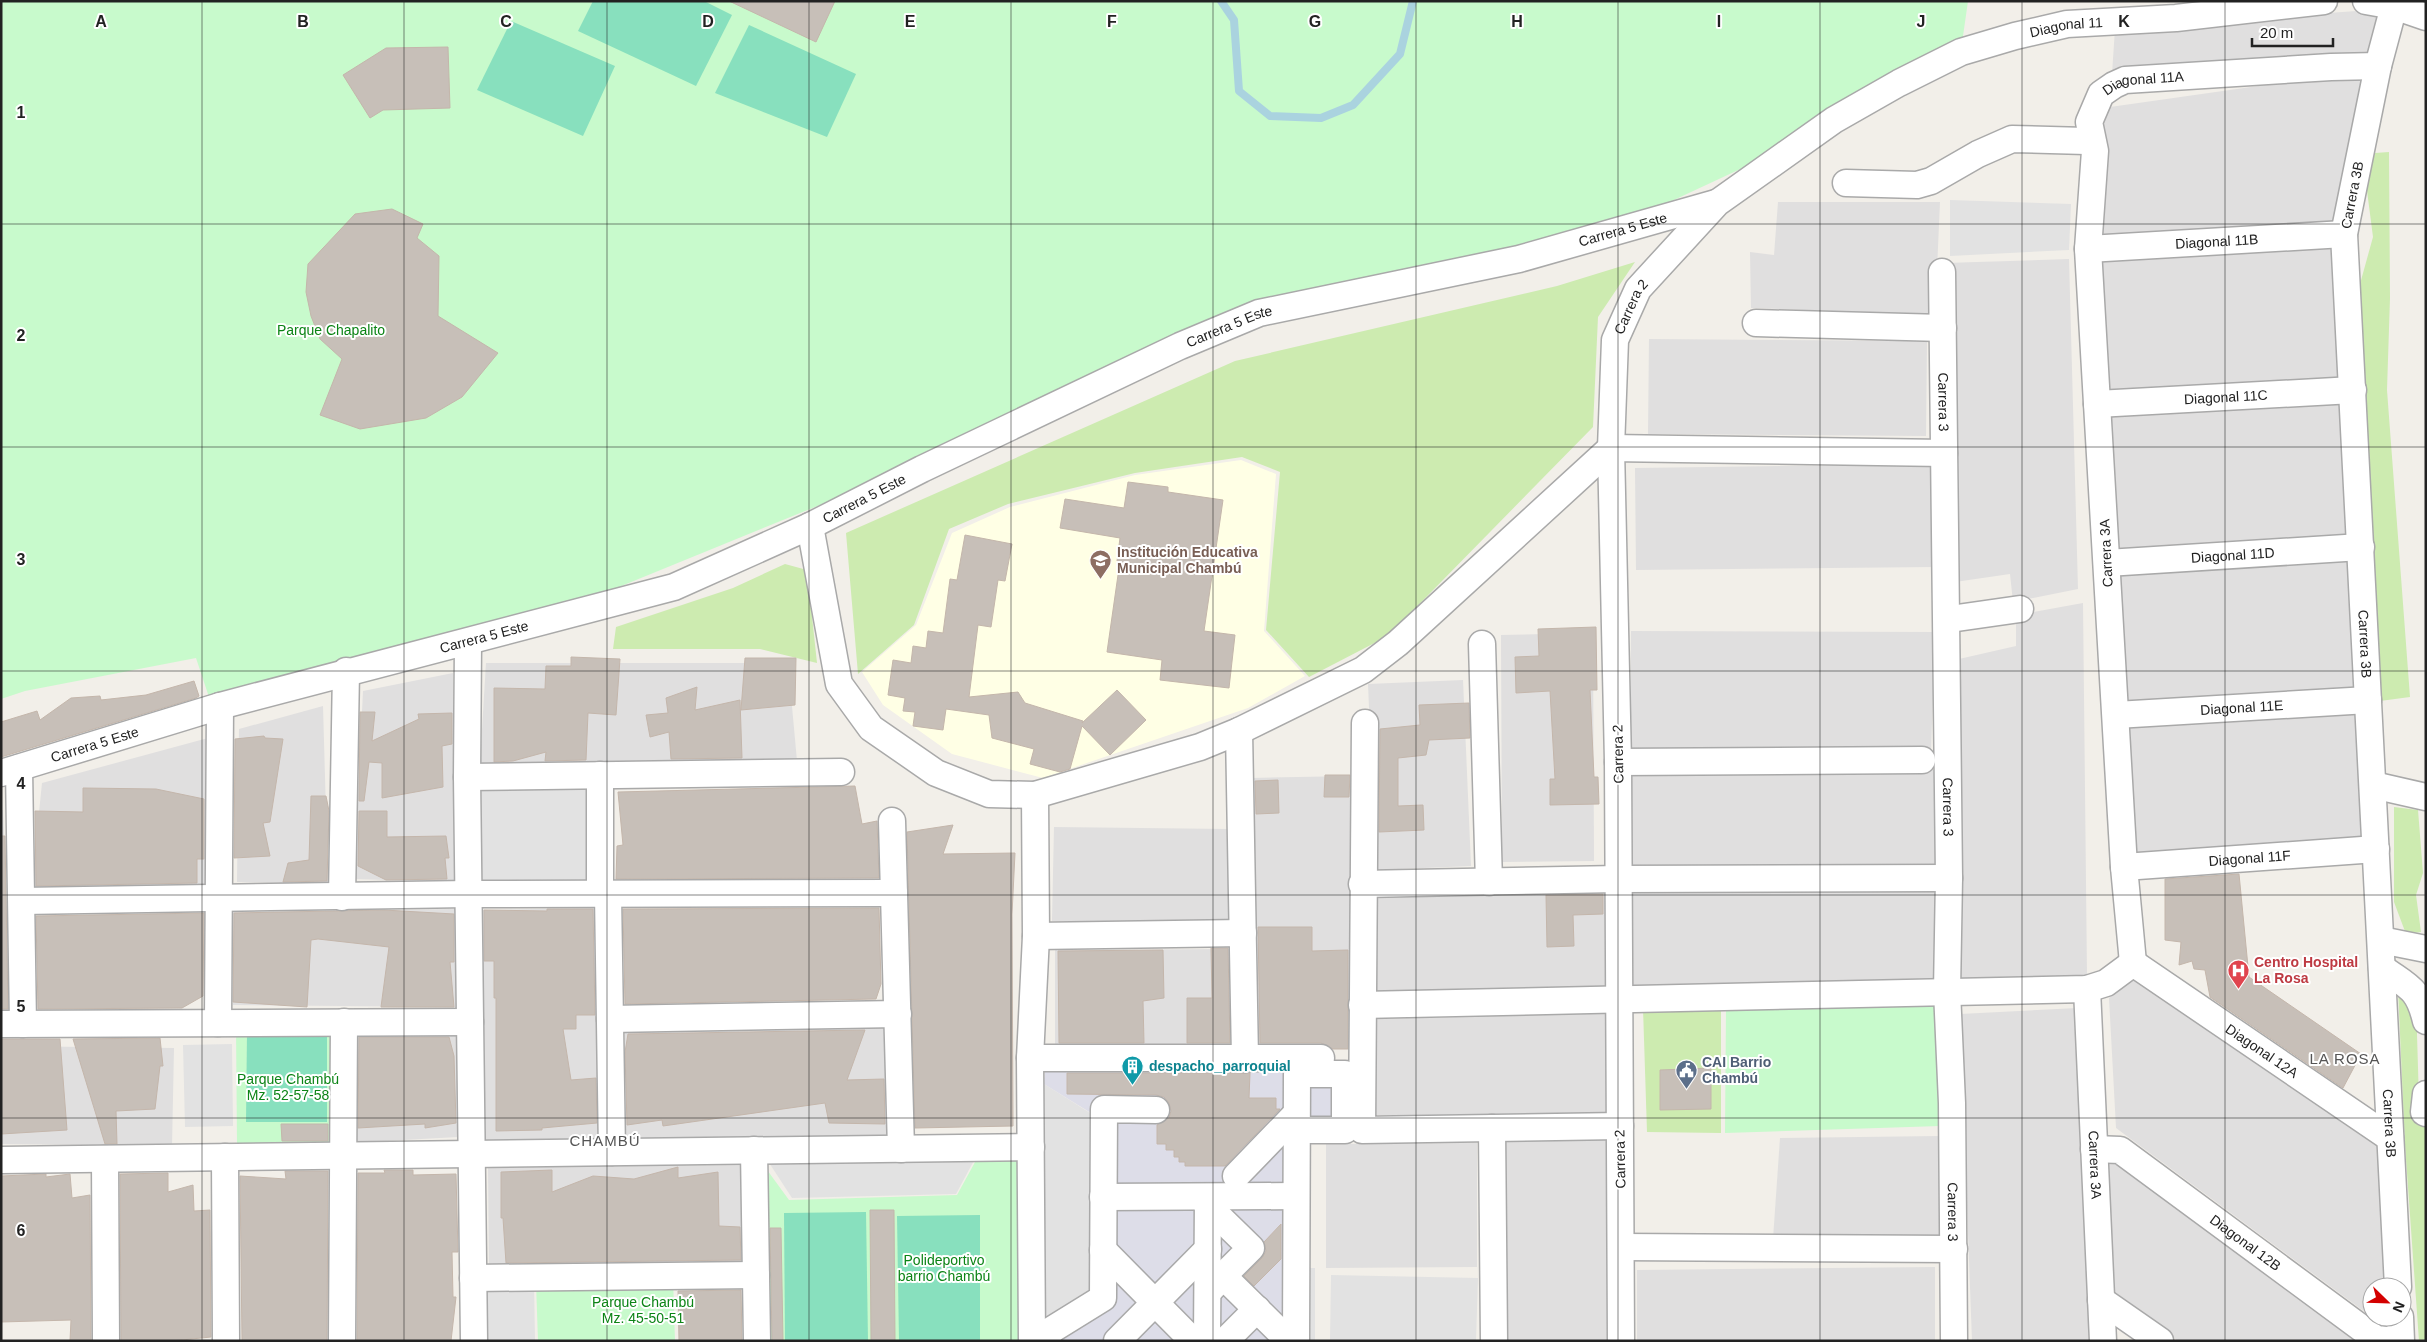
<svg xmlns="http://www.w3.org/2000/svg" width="2427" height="1342" viewBox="0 0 2427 1342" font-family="Helvetica,sans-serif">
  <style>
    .residential { fill: #e0dfdf }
    .education { fill: #ffffe5 }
    .grass { fill: #cdebb0 }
    .park { fill: #c8facc }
    .pitch { fill: #88e0be }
    .parking { fill: #e2e2e2 }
    .plaza { fill: #dddde8 }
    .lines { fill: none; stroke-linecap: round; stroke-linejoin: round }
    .stream { stroke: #aad3df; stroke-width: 8 }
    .building { fill: #c7bfb8; stroke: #c4b6ab }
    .street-casing { stroke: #a9a9a9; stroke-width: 29 }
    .street { stroke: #fff; stroke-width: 26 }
    .grid { fill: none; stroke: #222; stroke-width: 1; stroke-opacity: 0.55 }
    .labels { text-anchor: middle; stroke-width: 4; stroke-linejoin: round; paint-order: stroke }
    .street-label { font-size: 14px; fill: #222; stroke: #fff }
    .park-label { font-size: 14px; fill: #0c8416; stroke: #fff }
    .education-label { font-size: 14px; font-weight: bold; fill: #785e54; stroke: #fff; text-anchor: start }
    .health-label { font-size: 14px; font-weight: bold; fill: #be3a42; stroke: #fff; text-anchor: start }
    .service-label { font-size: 14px; font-weight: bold; fill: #4e5e75; stroke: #fff; text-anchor: start }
    .culture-label { font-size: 14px; font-weight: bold; fill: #0d838f; stroke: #fff; text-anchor: start }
    .neighbourhood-label { font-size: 15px; letter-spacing: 1px; fill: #555; stroke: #fff }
    .grid-label { font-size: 16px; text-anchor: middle; font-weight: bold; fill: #222; stroke: #fff; stroke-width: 4; stroke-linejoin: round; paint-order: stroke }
  </style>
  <rect width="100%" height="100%" fill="#f2efe9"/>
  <g class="residential">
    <path d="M2385 9 2373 60 2112 75 2115 28Z"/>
    <path d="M2371 70 2342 232 2094 244 2103 108Z"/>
    <path d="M1778 202H1940L1935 315 1751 308 1750 252 1774 255Z"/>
    <path d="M2343 238 2349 387 2102 399 2093 253Z"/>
    <path d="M2069 259 2078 589 2013 602 2010 574 1955 582 1945 263Z"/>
    <path d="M1649 339 1927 341 1926 436 1648 434Z"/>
    <path d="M2350 393 2358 545 2110 560 2101 406Z"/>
    <path d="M1935 464V567L1636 570 1635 468Z"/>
    <path d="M2358 549 2366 698 2118 712 2110 566Z"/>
    <path d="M2083 603 2087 976 1956 983 1959 659 2016 646V615Z"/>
    <path d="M1631 631 1935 632 1931 751 1630 753Z"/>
    <path d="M1593 633 1594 861 1502 862 1501 635Z"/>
    <path d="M486 663H788L797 761 480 763Z"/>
    <path d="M453 673 454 882 354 879 363 691Z"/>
    <path d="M1463 680 1471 866 1376 870 1368 684Z"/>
    <path d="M2367 701 2374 848 2128 864 2118 716Z"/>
    <path d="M323 706 328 884 237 882 239 729Z"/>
    <path d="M208 738 210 885 31 892 42 783Z"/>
    <path d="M1626 769 1940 770 1939 870H1625Z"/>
    <path d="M1352 776 1355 1046 1255 1048 1251 778Z"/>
    <path d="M1 810H3L11 1013H1Z"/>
    <path d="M1054 827 1229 829 1228 923 1052 921Z"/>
    <path d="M1940 889V986L1632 987V891Z"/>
    <path d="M1607 894 1608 992 1372 995V897Z"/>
    <path d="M595 908 598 1140 485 1142 482 910Z"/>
    <path d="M455 909 456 1007 233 1005 232 912Z"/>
    <path d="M1230 949V1047L1055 1048V950Z"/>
    <path d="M2134 974 2386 1145 2393 1287H2372V1317H2395L2396 1335 2116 1128 2109 998Z"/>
    <path d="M2077 1008 2089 1341H1972L1960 1014Z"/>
    <path d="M1607 1013 1609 1116 1376 1115 1375 1019Z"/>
    <path d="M348 1027 456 1034 458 1137 349 1143Z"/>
    <path d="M886 1027 887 1136 626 1139 625 1030Z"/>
    <path d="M1 1046 174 1048 172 1146 1 1144Z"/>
    <path d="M1939 1136V1238L1773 1239 1780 1138Z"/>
    <path d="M1610 1137V1341H1502V1138Z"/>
    <path d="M1477 1143V1267L1326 1268V1144Z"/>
    <path d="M2121 1156 2368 1341H2178L2115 1294 2103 1157Z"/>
    <path d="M751 1165V1270L489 1272 488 1167Z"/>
    <path d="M1935 1267V1341H1637V1270Z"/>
  </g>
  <path class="education" d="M1241 460 1276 474 1264 631 1305 676 1248 708 1043 778 952 754 883 705 862 672 916 625 952 533 1010 507 1135 475Z"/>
  <g class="grass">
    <path d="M2389 152 2390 298 2387 390 2410 697 2380 701 2360 284 2373 237 2366 183 2375 153Z"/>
    <path d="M1635 262 1598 317 1593 427 1388 636 1309 677 1266 630 1280 472 1242 457 1135 473 1008 504 949 529 914 625 858 674 846 533 1235 361 1557 286Z"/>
    <path d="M785 564 807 570 817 663 760 649H613L616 627 733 588Z"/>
    <path d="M2394 807 2418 810 2423 873 2416 895 2421 932 2406 934 2394 902Z"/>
    <path d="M2398 989 2416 1001 2419 1101 2426 1124V1341H2419L2405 1145Z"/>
    <path d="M1643 1008H1721V1133L1647 1132Z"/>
  </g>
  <g class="park">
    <path d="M1 1H1968L1962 43 1749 165 1646 213 1189 338 837 498 592 598 210 700 196 658 25 691 1 699Z"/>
    <path d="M1936 1001 1940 1126 1725 1133 1726 1008Z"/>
    <path d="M236 1026 339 1027 340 1153 237 1146Z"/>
    <path d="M1023 1152 1024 1341H763L759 1159 789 1200 957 1195 980 1153Z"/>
    <path d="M673 1278 675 1341H538L536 1283Z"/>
  </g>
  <g class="pitch">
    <path d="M593 1H704L732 15 696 86 578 31Z"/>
    <path d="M511 21 615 66 583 136 477 90Z"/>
    <path d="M749 25 856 74 827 137 715 93Z"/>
    <path d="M247 1032H327V1122H246Z"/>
    <path d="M866 1212 868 1341H785L784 1213Z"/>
    <path d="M980 1215V1341H899L897 1216Z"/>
  </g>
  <g class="parking">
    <path d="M1950 200 2071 204 2069 250 1950 256Z"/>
    <path d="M474 785H595L596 888H475Z"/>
    <path d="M232 1044 233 1126 185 1127 183 1045Z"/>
    <path d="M1044 1084 1098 1118V1295L1044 1328Z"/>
    <path d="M978 1153 956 1194 792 1198 766 1158Z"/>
    <rect x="1303" y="1268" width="12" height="73"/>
    <path d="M1331 1275 1478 1278 1476 1341H1330Z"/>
    <path d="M534 1281 535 1341H477L476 1282Z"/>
  </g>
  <path class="plaza" d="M1350 1069 1349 1135H1303L1301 1341H1042L1098 1295 1099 1118 1044 1084 1045 1070Z"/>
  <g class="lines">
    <path class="stream" d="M1221 1 1234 20 1239 91 1270 116 1321 118 1353 105 1400 54 1413 1"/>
  </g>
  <g class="building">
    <path d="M729 1H835L816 42Z"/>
    <path d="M448 47 450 108 383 110 370 118 343 75 386 48Z"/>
    <path d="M392 209 423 224 417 238 439 256 438 316 498 353 462 397 426 418 360 429 320 415 342 359 320 339 311 316 306 292 308 264 355 214Z"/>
    <path d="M1128 482 1168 487V492L1223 500 1204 631 1235 635 1229 688 1160 680 1162 660 1107 652 1120 561H1117L1120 538 1060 528 1065 499 1124 508Z"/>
    <path d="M965 535 1012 544 1005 581 998 580 991 627 978 625 969 697 1018 692 1025 703 1083 721 1082 723 1117 690 1146 720 1110 755 1082 726 1070 769 1060 772 1030 764 1034 749 992 738 989 715 946 709 943 730 913 726 915 712 903 711 905 698 888 695 893 660 911 663 913 646 926 648 928 631 943 633 950 579 957 580Z"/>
    <path d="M1596 627 1597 690H1590L1594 777H1598L1599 804 1550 805V779H1555L1550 691 1516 693 1515 657 1539 656 1538 629Z"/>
    <path d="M571 657 620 659 616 715 588 713 586 760 545 761 546 752 513 761 494 762V688L545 689 546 666H571Z"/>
    <path d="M745 658H796L795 705 741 710Z"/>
    <path d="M194 681 199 696 196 698 1 757V722L37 711 40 720 71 698 100 696 101 700 146 695Z"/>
    <path d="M697 687 695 710 740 700 742 758 671 759 669 732 650 737 646 715 668 713 666 698Z"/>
    <path d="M1469 703 1470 738 1429 740 1426 755 1398 758V806L1423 805 1424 830 1379 832 1380 729 1420 725 1419 705Z"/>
    <path d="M360 712H375L372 741 419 719 418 714 452 713V744L442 746 443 787 382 798V763L369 762 364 801H359Z"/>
    <path d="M264 736 265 738 283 739 270 822 263 823 270 856 234 858 235 739Z"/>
    <path d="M1325 775H1350L1349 797H1324Z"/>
    <path d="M1278 780 1279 813 1256 814 1255 781Z"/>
    <path d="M855 786 862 824 877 821 879 878 616 879 617 846 623 845 618 792Z"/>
    <path d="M83 788 156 789 204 799V859H197V883L36 886 35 811 83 812Z"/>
    <path d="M311 796H326L329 811 327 881 283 882 288 863 309 860Z"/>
    <path d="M359 811H387V837L446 836 449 858H445L447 879 386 880 358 866Z"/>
    <path d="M953 825 943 854 1015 853 1012 914 1013 1126 915 1128 907 832Z"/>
    <path d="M1 836H5L8 1009H1Z"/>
    <path d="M2239 874 2249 977 2361 1054 2343 1088 2210 997 2205 970 2194 969 2192 961 2179 965 2181 942 2165 940V879Z"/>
    <path d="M1603 894V914L1573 915 1574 946 1547 947 1546 895Z"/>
    <path d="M879 908 881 984 876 999 625 1004 623 909Z"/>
    <path d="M547 909H593L595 1015H576V1029H563L571 1080 596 1078 597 1123 542 1128V1130L496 1131V998H494V961H484V910L547 911Z"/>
    <path d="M384 910 454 914V962H450L454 1007H381L389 947 318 939 311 940 307 1007 233 1002 234 913Z"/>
    <path d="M204 913 203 996 182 1008 38 1009 36 916Z"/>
    <path d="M1258 927H1312V951L1348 950V1049H1333L1321 1043H1260Z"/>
    <path d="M1211 948H1228L1230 1043H1187V998H1212Z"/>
    <path d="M1163 950 1164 998 1143 1001 1144 1043H1059L1058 951Z"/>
    <path d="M865 1030 847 1080 884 1079 885 1124 829 1123 825 1103 663 1126 662 1120 627 1125 625 1052 628 1034Z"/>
    <path d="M359 1037H449L454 1056 456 1123 425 1128V1124L358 1128Z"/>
    <path d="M160 1038 163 1066H160L155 1109 116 1111 117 1144H105L73 1039Z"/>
    <path d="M1 1039H60L67 1130 1 1134Z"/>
    <path d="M1711 1068V1109L1660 1110V1070Z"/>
    <path d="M1067 1073H1250L1249 1098H1276V1109H1280L1225 1166H1185V1162H1179V1157H1174V1150H1166V1144H1157V1125L1169 1118 1171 1111 1169 1103 1164 1097 1156 1095 1067 1094Z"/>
    <path d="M281 1124H328V1141H282Z"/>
    <path d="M678 1167V1178L718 1172 719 1226 740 1227 741 1260 506 1263 503 1218H501V1172L552 1170V1192L593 1176 634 1179Z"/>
    <path d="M384 1170H413V1175L456 1174 458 1252H452L453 1297H456L451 1341H357L358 1173H385Z"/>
    <path d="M285 1171H328L327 1341H242L240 1176 286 1179Z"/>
    <path d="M168 1173V1192L193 1185 194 1211 210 1210 211 1337 172 1341H121L120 1174Z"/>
    <path d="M46 1174V1177L70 1174 72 1198 90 1195 91 1341H70L71 1320 1 1322V1176Z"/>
    <path d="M870 1210H894L895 1341H871Z"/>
    <path d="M1281 1224V1259L1254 1286 1244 1276 1262 1258 1266 1251 1264 1242Z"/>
    <path d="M770 1228H781L783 1341H772Z"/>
    <path d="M741 1290 742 1341H679L678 1291Z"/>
  </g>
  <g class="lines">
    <defs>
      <g id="street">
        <path d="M2366 1 2394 6 2426 17"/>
        <path id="s1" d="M2394 6 2378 66 2344 234 2398 1287"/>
        <path d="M1846 183 1917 185 1931 181 1978 154 2012 139 2086 141 2093 144"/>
        <path id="s2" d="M2088 249 2344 234"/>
        <path id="s3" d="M1942 272 1949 878 1947 991 1952 1103 1954 1341"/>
        <path d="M1756 323 1943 328"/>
        <path id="s4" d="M2097 404 2353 390"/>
        <path d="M810 526 839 684 871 728 936 773 989 794 1035 795 1200 747 1239 731 1363 670 1398 643 1611 448 1944 453"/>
        <path id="s5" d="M2107 563 2361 547"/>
        <path d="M1957 618 2020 609"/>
        <path d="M468 642 467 777 474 1341"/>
        <path d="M1482 644 1489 882"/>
        <path id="s6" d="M2116 715 2368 700"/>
        <path d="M1365 723 1362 1130 1620 1126"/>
        <path d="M1239 731 1245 1059"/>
        <path d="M1618 762 1922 760"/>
        <path d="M19 768 23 1024"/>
        <path id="s7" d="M1 773 220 706 674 587 810 526 922 469 1180 346 1259 313 1519 259 1716 203"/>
        <path d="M600 775V894"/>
        <path d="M467 777 841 772"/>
        <path d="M2373 785 2426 797"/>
        <path d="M892 821 901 1149"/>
        <path id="s8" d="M2124 867 2376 849"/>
        <path d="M1362 884 1618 879 1949 878"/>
        <path d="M608 894 612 1152"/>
        <path d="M342 897 346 671"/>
        <path d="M22 901 468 894 894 893"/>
        <path d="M1036 936 1243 933"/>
        <path d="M2381 940 2426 949"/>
        <path id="s9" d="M2133 963 2124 867 2088 249 2095 151 2089 122 2101 94 2114 85 2125 80 2331 67 2378 66"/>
        <path id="s10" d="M2133 963 2390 1138"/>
        <path d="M2382 968C2408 987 2418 987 2426 1021"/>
        <path id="s11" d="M2087 989 2103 1341"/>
        <path d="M1362 1005 2087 989 2106 983 2133 963"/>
        <path d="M610 1019 898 1014"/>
        <path d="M218 1023 220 706"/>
        <path d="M1 1024 470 1022"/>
        <path d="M1030 1058H1321"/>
        <path d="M2426 1094 2424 1112 2426 1113"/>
        <path d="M1492 1128 1494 1341"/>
        <path d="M1296 1130H1345V1074H1297L1296 1341"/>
        <path id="s12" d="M2094 1149 2120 1150 2376 1339 2397 1341"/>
        <path d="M754 1150 757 1341"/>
        <path d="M225 1157 226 1341"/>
        <path d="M105 1159 106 1341"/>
        <path d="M1 1160 1031 1147"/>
        <path d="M1236 1176 1296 1114"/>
        <path d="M1103 1197 1296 1196"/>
        <path d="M1207 1205 1251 1248 1223 1276"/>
        <path d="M1621 1247 1954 1249"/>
        <path d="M1103 1250 1193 1341"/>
        <path d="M473 1278 756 1275"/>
        <path d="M1208 1292 1223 1276 1289 1341"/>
        <path d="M2101 1300 2160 1341"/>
        <path d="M2400 1317 2401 1341"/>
        <path d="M342 1341 344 1022"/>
        <path d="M1032 1341 1030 1058 1036 936 1035 795"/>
        <path d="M1048 1341 1046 1338 1048 1332 1103 1298 1104 1109 1156 1110"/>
        <path d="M1117 1341 1208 1249"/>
        <path d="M1207 1341 1208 1197"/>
        <path d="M1225 1341 1257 1309"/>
        <path id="s13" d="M1621 1341 1618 762 1611 448 1615 340 1638 289 1717 203 1834 120 1899 83 1961 52 2015 36 2067 24 2176 18 2324 1"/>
      </g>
    </defs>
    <use href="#street" class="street-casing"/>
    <use href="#street" class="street"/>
  </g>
  <path class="grid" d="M202 1V1341M404 1V1341M607 1V1341M809 1V1341M1011 1V1341M1213 1V1341M1416 1V1341M1618 1V1341M1820 1V1341M2022 1V1341M2225 1V1341M1 224H2426M1 447H2426M1 671H2426M1 895H2426M1 1118H2426"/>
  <defs>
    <symbol id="school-pin" viewBox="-11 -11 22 30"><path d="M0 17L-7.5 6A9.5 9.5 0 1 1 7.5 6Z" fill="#8d6e63" stroke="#fff"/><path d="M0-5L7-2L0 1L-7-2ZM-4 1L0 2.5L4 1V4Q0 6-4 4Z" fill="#fff"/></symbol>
    <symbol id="hospital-pin" viewBox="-11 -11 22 30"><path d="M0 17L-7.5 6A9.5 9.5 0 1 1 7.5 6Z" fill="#e0444e" stroke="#fff"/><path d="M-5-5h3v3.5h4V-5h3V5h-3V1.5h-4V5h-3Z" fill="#fff"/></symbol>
    <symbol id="building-pin" viewBox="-11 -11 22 30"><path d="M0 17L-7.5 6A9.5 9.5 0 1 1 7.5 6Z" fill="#0f9aa8" stroke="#fff"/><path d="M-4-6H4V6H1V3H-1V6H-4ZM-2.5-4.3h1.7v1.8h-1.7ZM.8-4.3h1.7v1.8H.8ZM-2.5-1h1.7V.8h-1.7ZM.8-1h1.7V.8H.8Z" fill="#fff"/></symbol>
    <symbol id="civic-pin" viewBox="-11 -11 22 30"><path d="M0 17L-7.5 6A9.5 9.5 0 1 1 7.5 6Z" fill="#5c6f8a" stroke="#fff"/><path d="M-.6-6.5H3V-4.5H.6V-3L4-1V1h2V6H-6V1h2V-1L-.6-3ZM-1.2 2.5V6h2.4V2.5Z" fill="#fff"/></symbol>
  </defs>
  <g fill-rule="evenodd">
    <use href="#school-pin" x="1088" y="548" width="25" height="34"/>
    <use href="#hospital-pin" x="2226" y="958" width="25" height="34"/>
    <use href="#building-pin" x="1120" y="1054" width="25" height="34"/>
    <use href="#civic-pin" x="1674" y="1058" width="25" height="34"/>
  </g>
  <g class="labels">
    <g class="street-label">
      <text dy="5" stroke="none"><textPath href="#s13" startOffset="1570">Diagonal 11</textPath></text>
      <text dy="5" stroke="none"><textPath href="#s9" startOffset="919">Diagonal 11A</textPath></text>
      <text transform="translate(2352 195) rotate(-79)" y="5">Carrera 3B</text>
      <text dy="5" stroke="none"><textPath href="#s7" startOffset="1718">Carrera 5 Este</textPath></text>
      <text dy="5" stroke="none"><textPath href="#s2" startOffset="129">Diagonal 11B</textPath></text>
      <text dy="5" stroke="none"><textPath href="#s13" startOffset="1038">Carrera 2</textPath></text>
      <text dy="5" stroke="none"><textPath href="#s7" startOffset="1312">Carrera 5 Este</textPath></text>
      <text dy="5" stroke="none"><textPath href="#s4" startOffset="129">Diagonal 11C</textPath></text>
      <text dy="5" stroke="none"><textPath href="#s3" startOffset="130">Carrera 3</textPath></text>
      <text dy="5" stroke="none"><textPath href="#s7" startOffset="908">Carrera 5 Este</textPath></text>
      <text transform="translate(2106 553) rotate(-93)" y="5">Carrera 3A</text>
      <text dy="5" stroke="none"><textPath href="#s5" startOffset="126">Diagonal 11D</textPath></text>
      <text dy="5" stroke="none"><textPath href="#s7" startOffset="502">Carrera 5 Este</textPath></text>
      <text dy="5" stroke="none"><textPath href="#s1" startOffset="644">Carrera 3B</textPath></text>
      <text dy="5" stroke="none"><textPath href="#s6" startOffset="126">Diagonal 11E</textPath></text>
      <text dy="5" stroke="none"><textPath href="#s7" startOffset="98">Carrera 5 Este</textPath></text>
      <text transform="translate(1618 754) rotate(-91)" y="5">Carrera 2</text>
      <text dy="5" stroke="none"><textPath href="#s3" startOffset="535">Carrera 3</textPath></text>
      <text dy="5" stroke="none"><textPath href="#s8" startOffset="126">Diagonal 11F</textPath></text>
      <text dy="5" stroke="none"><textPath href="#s10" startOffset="156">Diagonal 12A</textPath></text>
      <text dy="5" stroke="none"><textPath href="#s1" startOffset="1124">Carrera 3B</textPath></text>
      <text transform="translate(1620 1159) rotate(-91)" y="5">Carrera 2</text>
      <text dy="5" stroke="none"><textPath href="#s11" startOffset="176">Carrera 3A</textPath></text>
      <text dy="5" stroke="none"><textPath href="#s3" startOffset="940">Carrera 3</textPath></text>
      <text dy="5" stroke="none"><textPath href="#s12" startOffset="182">Diagonal 12B</textPath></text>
    </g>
    <g class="park-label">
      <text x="331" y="335">Parque Chapalito</text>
      <text x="288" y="1084">Parque Chambú<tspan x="288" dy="16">Mz. 52-57-58</tspan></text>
      <text x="944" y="1265">Polideportivo<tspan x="944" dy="16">barrio Chambú</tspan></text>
      <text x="643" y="1307">Parque Chambú<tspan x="643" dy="16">Mz. 45-50-51</tspan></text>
    </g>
    <g class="education-label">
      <text x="1117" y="557">Institución Educativa<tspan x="1117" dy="16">Municipal Chambú</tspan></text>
    </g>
    <g class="health-label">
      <text x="2254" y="967">Centro Hospital<tspan x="2254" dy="16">La Rosa</tspan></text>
    </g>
    <g class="service-label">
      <text x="1702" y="1067">CAI Barrio<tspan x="1702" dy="16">Chambú</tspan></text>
    </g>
    <g class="culture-label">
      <text x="1149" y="1071">despacho_parroquial</text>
    </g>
    <g class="neighbourhood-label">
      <text x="2345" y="1064">LA ROSA</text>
      <text x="605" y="1146">CHAMBÚ</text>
    </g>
  </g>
  <g class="grid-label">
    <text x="101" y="27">A</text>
    <text x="303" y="27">B</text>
    <text x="506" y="27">C</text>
    <text x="708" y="27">D</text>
    <text x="910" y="27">E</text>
    <text x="1112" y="27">F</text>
    <text x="1315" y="27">G</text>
    <text x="1517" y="27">H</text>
    <text x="1719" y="27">I</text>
    <text x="1921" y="27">J</text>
    <text x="2124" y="27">K</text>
    <text x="21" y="118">1</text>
    <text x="21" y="341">2</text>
    <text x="21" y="565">3</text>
    <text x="21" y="789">4</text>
    <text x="21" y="1012">5</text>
    <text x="21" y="1236">6</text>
  </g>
  <rect width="2427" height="1342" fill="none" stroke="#222222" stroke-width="5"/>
  <g transform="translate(2387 1302) rotate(113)"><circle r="24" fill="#ffffff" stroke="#a7a7a7"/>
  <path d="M0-4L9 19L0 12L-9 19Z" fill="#d40000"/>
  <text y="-8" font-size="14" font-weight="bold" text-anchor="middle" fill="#222222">N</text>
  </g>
  <path d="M2252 38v8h81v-8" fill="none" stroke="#222222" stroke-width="2.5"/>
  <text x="2260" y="38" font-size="15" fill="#222222" stroke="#ffffff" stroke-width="4" paint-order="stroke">20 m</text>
</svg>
